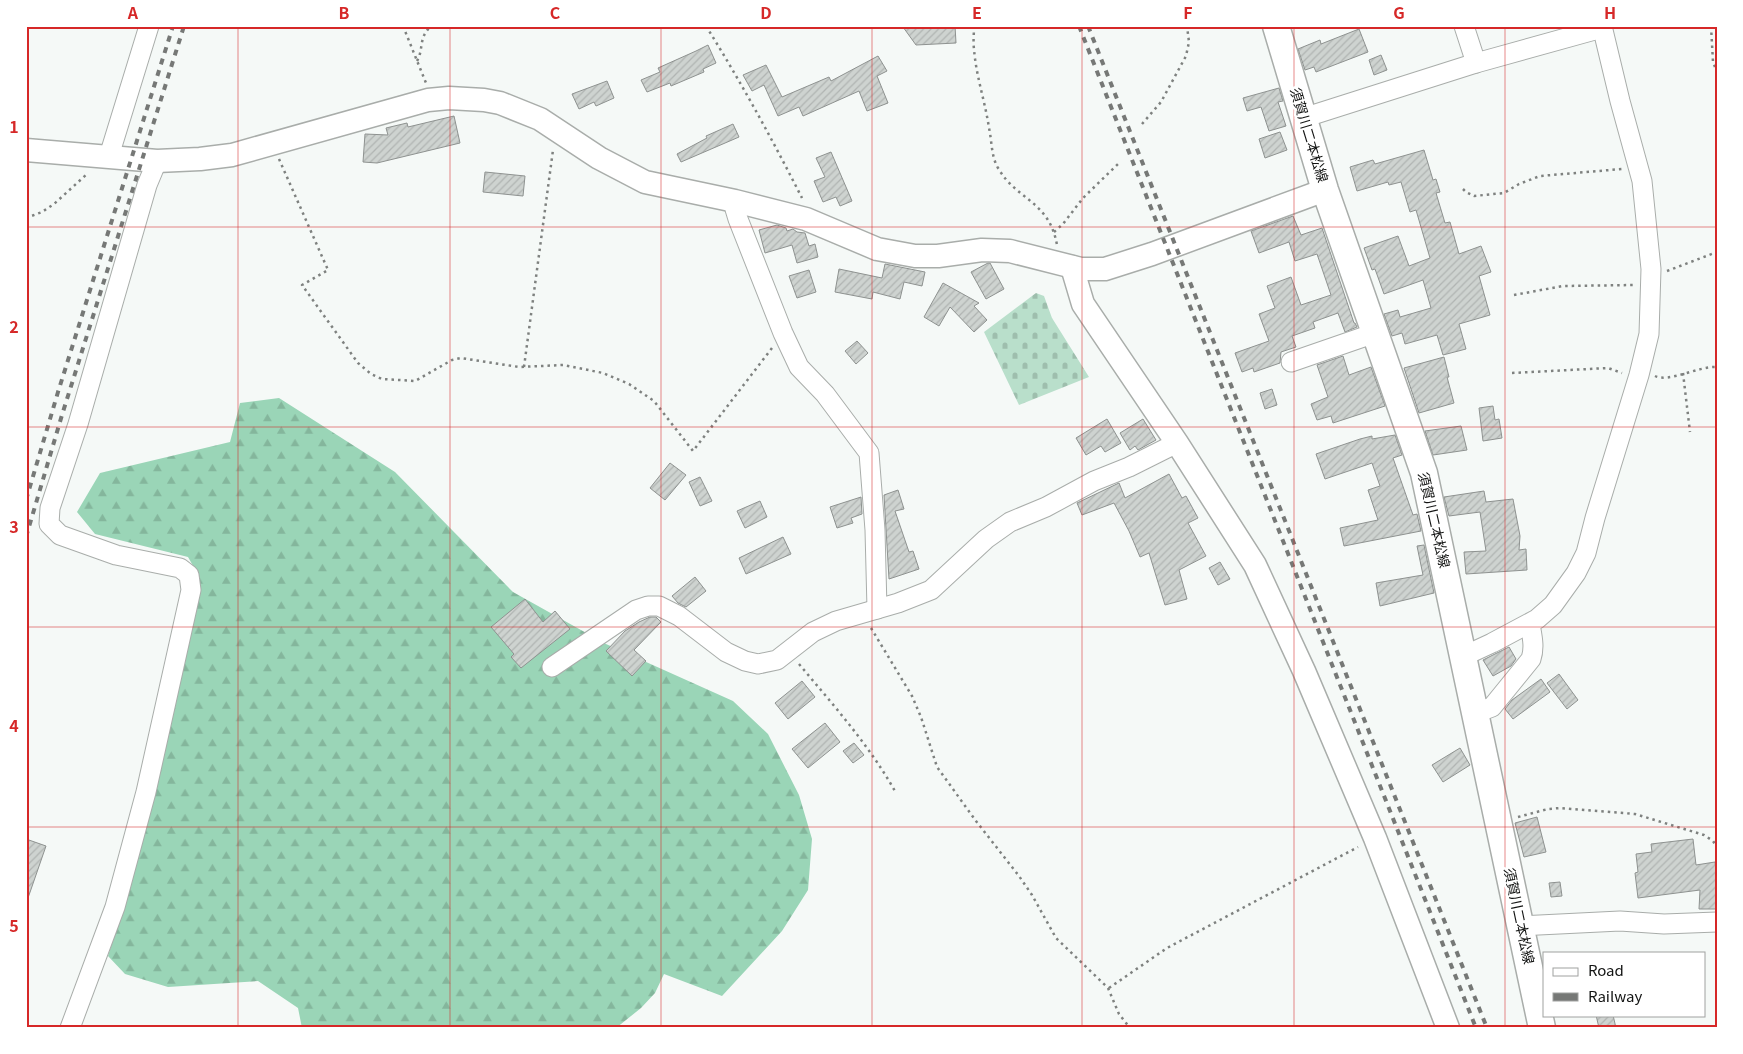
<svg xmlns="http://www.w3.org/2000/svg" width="1743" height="1054" viewBox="0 0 1743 1054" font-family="Georgia,'Noto Sans JP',serif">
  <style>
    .forest { fill: url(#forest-firs) }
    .cemetery { fill: url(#cemetery-stones) }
    .building { fill: url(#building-hatch); stroke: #8e9290 }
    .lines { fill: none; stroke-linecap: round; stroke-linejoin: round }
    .minor-casing { stroke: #a9adaa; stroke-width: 21 }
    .tertiary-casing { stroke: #a9adaa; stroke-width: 25 }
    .secondary-casing { stroke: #a9adaa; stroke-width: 29 }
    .path { stroke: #7e817f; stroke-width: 2.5; stroke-dasharray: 2.5 4; stroke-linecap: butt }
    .minor { stroke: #fff; stroke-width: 19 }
    .tertiary { stroke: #fff; stroke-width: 22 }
    .secondary { stroke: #fff; stroke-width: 26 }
    .rail { stroke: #767876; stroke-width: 4; stroke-dasharray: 6 6; stroke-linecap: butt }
    .grid { fill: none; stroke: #d62828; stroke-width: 1; stroke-opacity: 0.55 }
    .labels { text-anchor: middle; stroke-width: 5; stroke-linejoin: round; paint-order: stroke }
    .street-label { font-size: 14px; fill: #121312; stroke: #fff }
    .neatline { fill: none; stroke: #d62828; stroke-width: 2 }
    .grid-label { font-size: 16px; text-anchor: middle; font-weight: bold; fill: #d62828 }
  </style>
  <defs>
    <pattern id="forest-firs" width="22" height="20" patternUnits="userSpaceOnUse" patternTransform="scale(1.25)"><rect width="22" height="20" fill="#9ad5b7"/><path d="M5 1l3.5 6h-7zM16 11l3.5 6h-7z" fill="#84b69c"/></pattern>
    <pattern id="cemetery-stones" width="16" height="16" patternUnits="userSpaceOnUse" patternTransform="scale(1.25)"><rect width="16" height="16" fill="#b9dfcb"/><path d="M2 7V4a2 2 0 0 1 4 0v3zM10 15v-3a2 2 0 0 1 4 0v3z" fill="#9ebead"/></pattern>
    <pattern id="building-hatch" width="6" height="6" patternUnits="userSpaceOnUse" patternTransform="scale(1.25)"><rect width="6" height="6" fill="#ced3d0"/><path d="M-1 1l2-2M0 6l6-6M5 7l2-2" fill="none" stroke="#b0b4b2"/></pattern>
  </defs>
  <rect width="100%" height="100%" fill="#f5f9f7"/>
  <path class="forest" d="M279 398 395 472 513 592 606 644 733 701 768 734 799 795 812 839 808 890 782 931 722 996 664 974 655 993 641 1008 616 1028H302L298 1008 258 981 168 987 125 974 108 956 128 890 193 624 200 578 188 557 95 534 77 512 100 473 230 442 240 403Z"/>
  <path class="cemetery" d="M1036 293 1044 296 1052 318 1089 377 1019 405 984 332Z"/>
  <g class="building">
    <path d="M928 26H955L956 43 916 45 903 27Z"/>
    <path d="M1359 29 1368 52 1316 72 1314 67 1305 70 1298 49 1320 40 1321 44Z"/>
    <path d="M708 45 716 63 703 69 704 72 671 86 670 83 647 92 641 80 660 72 658 68 696 51Z"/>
    <path d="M1381 55 1387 70 1374 75 1369 60Z"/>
    <path d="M878 56 887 71 877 76 888 103 867 111 859 91 803 116 799 107 778 116 764 85 752 91 743 75 766 65 782 97 829 77 831 81Z"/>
    <path d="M607 81 614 98 596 106 594 102 579 109 572 94Z"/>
    <path d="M1279 88 1283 101 1278 102 1286 126 1269 131 1261 107 1247 111 1243 98Z"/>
    <path d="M454 116 460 143 377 163 363 162 365 134 388 135 386 128 407 123 408 127Z"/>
    <path d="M733 124 739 137 681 162 677 154 707 138 706 136Z"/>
    <path d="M1280 132 1287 150 1265 158 1259 139Z"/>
    <path d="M1424 150 1433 180 1436 179 1440 192 1436 193 1445 223 1450 222 1459 254 1481 246 1491 272 1479 276 1490 315 1459 324 1466 349 1443 355 1437 335 1405 344 1402 333 1392 336 1384 314 1398 310 1400 317 1431 308 1423 280 1384 294 1375 269 1372 270 1364 248 1398 236 1409 266 1430 258 1416 210 1410 212 1401 182 1389 185 1388 182 1357 191 1350 167 1373 160 1375 164Z"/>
    <path d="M831 152 852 201 840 206 836 197 823 202 814 181 825 177 816 158Z"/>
    <path d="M485 172 525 176 523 196 483 192Z"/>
    <path d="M1293 216 1301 235 1322 228 1354 323H1355L1357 327 1345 332 1338 313 1313 322 1315 328 1292 336 1296 347 1281 352 1280 363 1254 372 1253 368 1242 372 1235 353 1269 341 1259 314 1275 308 1267 286 1291 277 1301 305 1331 295 1317 254 1295 261 1289 242 1259 253 1251 231Z"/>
    <path d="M777 225 786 228 787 231 793 229 797 232 805 233 809 246 815 244 818 257 797 263 792 245 765 253 759 230Z"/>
    <path d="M988 263H990L1004 289 986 299 971 272Z"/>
    <path d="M885 264 925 272 922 286 904 282 900 299 873 292 872 299 835 292 839 269 882 278Z"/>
    <path d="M809 270 816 292 797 298 789 276Z"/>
    <path d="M943 283 979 303 974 306 987 320 974 332 950 307 939 326 924 317Z"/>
    <path d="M857 341 868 353 856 364 845 351Z"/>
    <path d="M1343 356 1349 375 1371 367 1385 406 1333 423 1331 416 1317 420 1311 404 1328 397 1317 365Z"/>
    <path d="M1444 357 1449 377H1447L1454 403 1419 413 1404 368Z"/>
    <path d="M1272 389 1277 405 1265 409 1260 393Z"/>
    <path d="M1493 406 1495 420 1499 419 1502 438 1483 441 1479 408Z"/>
    <path d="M1107 419 1121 443 1105 452 1101 446 1086 455 1076 438Z"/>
    <path d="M1143 419 1156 440 1138 450 1135 446 1130 450 1120 433Z"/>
    <path d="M1461 426 1467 450 1433 455 1425 431Z"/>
    <path d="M1395 435 1402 455 1393 458 1413 515 1417 514 1421 531 1344 546 1340 528 1378 520 1368 490 1380 486 1372 463 1325 479 1316 454 1360 439 1372 436V439Z"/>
    <path d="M670 463 686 475 665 500 650 488Z"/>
    <path d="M1169 474 1182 498 1186 496 1198 518 1188 523 1206 556 1179 570 1187 599 1165 605 1149 553 1140 557 1129 531 1114 503 1082 515 1077 503 1119 483 1125 498Z"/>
    <path d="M700 477 712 501 700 506 689 482Z"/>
    <path d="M898 490 904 509 895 511 909 552 913 551 919 569 889 579 884 495Z"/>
    <path d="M1484 491 1486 502 1513 499 1520 536 1519 550 1526 549 1527 570 1466 574 1464 552 1486 551 1480 512 1449 516 1444 497Z"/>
    <path d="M861 497 862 514 851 518 853 523 837 528 830 507Z"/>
    <path d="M760 501 767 517 745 528 737 511Z"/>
    <path d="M783 537 791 554 746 574 739 558Z"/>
    <path d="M1424 545 1434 593 1380 606 1376 583 1423 575 1417 546Z"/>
    <path d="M1220 562 1230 579 1218 585 1209 568Z"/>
    <path d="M695 577 706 591 686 607 678 603 672 596Z"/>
    <path d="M525 599 543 622 555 611 570 629 521 668 511 657 514 654 491 627Z"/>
    <path d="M650 617H656L661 622 634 650 646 661 632 676 606 651 625 631 639 622Z"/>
    <path d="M1509 647 1516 659 1511 666 1493 676 1483 660Z"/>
    <path d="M1559 674 1578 700 1567 709 1547 683Z"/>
    <path d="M1541 679 1550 692 1513 719 1505 709 1512 700Z"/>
    <path d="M802 681 815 697 788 719 775 703Z"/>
    <path d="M825 723 840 742 808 768 792 749Z"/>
    <path d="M854 743 864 755 853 763 843 751Z"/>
    <path d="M1460 748 1470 765 1443 782 1432 765Z"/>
    <path d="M1537 817 1546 852 1524 857 1515 823Z"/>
    <path d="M26 839 46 846 28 898H26Z"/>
    <path d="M1693 839 1696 865 1715 862 1717 879V909H1699L1700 890 1638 898 1635 873 1638 872 1636 854 1652 852 1651 844Z"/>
    <path d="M1560 882 1562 896 1551 897 1549 883Z"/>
    <path d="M1596 1015H1613L1616 1028H1599Z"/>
  </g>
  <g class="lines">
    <defs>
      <g id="minor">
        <path d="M1464 26 1476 63"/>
        <path d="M1303 118 1476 63 1602 28"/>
        <path d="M109 156 149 26"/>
        <path d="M735 201V209L738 219 783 333 799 367 825 394 869 453 875 530 877 609"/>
        <path d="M1291 362 1375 333"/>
        <path d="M1464 656 1492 643 1537 619 1553 605 1576 573 1586 553 1595 518 1639 375 1649 334 1651 269 1642 181 1620 101 1602 26"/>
        <path d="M552 667 636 610 648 606H659L679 616 726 652 745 661 758 664 777 660 813 632 836 621 898 603 931 590 986 539 1010 522 1046 507 1094 481 1129 467 1177 443"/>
        <path d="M1476 713 1492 707 1531 659C1535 647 1532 636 1530 624"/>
        <path d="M1521 926 1620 921 1664 924 1717 922"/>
        <path d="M70 1028 115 907 146 792 191 590 189 575 180 568 116 555 60 535 49 524 50 508 78 424 147 185 157 161"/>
      </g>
      <g id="tertiary">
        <path d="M26 150 157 161 200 159 232 155 428 100 449 98 484 100 500 103 540 119 599 158 645 182 735 201 806 219 877 249 915 256H938L982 250 1010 251 1081 269H1105L1152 254 1325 190"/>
        <path d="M1072 267 1083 304 1177 443 1255 565 1304 671 1375 838 1448 1028"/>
      </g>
      <path id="secondary" d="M1276 26 1325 190 1424 473 1542 1028"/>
    </defs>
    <use href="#minor" class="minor-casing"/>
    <use href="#tertiary" class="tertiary-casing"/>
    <use href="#secondary" class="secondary-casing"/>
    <g class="path">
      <path d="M403 26 426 83"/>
      <path d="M454 26 464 28 483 26"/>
      <path d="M706 26C741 82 772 139 802 198"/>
      <path d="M974 26C974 34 973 42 974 49 976 76 985 101 989 128 992 141 991 156 998 168 1017 201 1049 200 1057 245"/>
      <path d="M1711 26 1713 62 1717 72"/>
      <path d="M417 61C424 49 418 38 431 26"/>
      <path d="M1142 124 1161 102 1186 56 1189 42 1187 26"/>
      <path d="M279 159 328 270 302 285 358 363 371 374 382 379 415 381 452 360 461 358 519 367 563 365 603 373 629 384 654 401 693 451 772 348"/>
      <path d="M1463 189 1466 192 1474 196 1504 193 1519 184 1540 176 1622 169"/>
      <path d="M26 218 42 212 54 204 87 174"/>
      <path d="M1054 232 1063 224 1083 198 1119 163"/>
      <path d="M1667 271 1717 252"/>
      <path d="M1514 295 1563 286 1635 285"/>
      <path d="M524 367 553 150"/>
      <path d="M1512 373 1608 368 1622 373"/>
      <path d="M1683 373 1690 432"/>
      <path d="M1655 376C1669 383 1698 366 1717 367"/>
      <path d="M871 628 912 696 921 717 937 767 976 821 1019 876 1032 895 1056 938 1108 988 1119 1014 1130 1028"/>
      <path d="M799 664C834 706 870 746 896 793"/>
      <path d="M1518 817 1548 809 1560 808 1635 814 1704 835 1713 841 1717 847"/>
      <path d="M1109 988 1167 948 1358 847"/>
    </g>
    <use href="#minor" class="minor"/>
    <use href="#tertiary" class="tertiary"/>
    <use href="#secondary" class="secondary"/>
    <g class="rail">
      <path d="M1079 26 1476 1028"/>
      <path d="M1088 26 1487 1028"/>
      <path d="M26 500 58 392 173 26"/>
      <path d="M26 537 62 415 184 26"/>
    </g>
  </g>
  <path class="grid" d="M238 26V1028M450 26V1028M661 26V1028M872 26V1028M1082 26V1028M1294 26V1028M1505 26V1028M26 227H1717M26 427H1717M26 627H1717M26 827H1717"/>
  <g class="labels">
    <g class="street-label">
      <text transform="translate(1309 135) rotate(73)" y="5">須賀川二本松線</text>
      <text transform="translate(1434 520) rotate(77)" y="5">須賀川二本松線</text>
      <text transform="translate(1519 916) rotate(78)" y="5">須賀川二本松線</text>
    </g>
  </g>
  <rect width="1743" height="1054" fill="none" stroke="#ffffff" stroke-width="55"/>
  <rect x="1543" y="952" width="162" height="65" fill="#ffffff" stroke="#a0a1a0"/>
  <rect x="1553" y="968" width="25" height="8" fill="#ffffff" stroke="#a0a1a0"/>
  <text x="1588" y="976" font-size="15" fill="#121312">Road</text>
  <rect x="1553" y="993" width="25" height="8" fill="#767876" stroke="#a0a1a0"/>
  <text x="1588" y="1002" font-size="15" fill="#121312">Railway</text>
  <rect x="28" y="28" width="1688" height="998" class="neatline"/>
  <g class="grid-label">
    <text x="133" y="19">A</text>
    <text x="344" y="19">B</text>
    <text x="555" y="19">C</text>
    <text x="766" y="19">D</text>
    <text x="977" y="19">E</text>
    <text x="1188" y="19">F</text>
    <text x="1399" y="19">G</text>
    <text x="1610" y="19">H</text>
    <text x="14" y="133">1</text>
    <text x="14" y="333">2</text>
    <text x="14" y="533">3</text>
    <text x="14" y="732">4</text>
    <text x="14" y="932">5</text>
  </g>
</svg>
